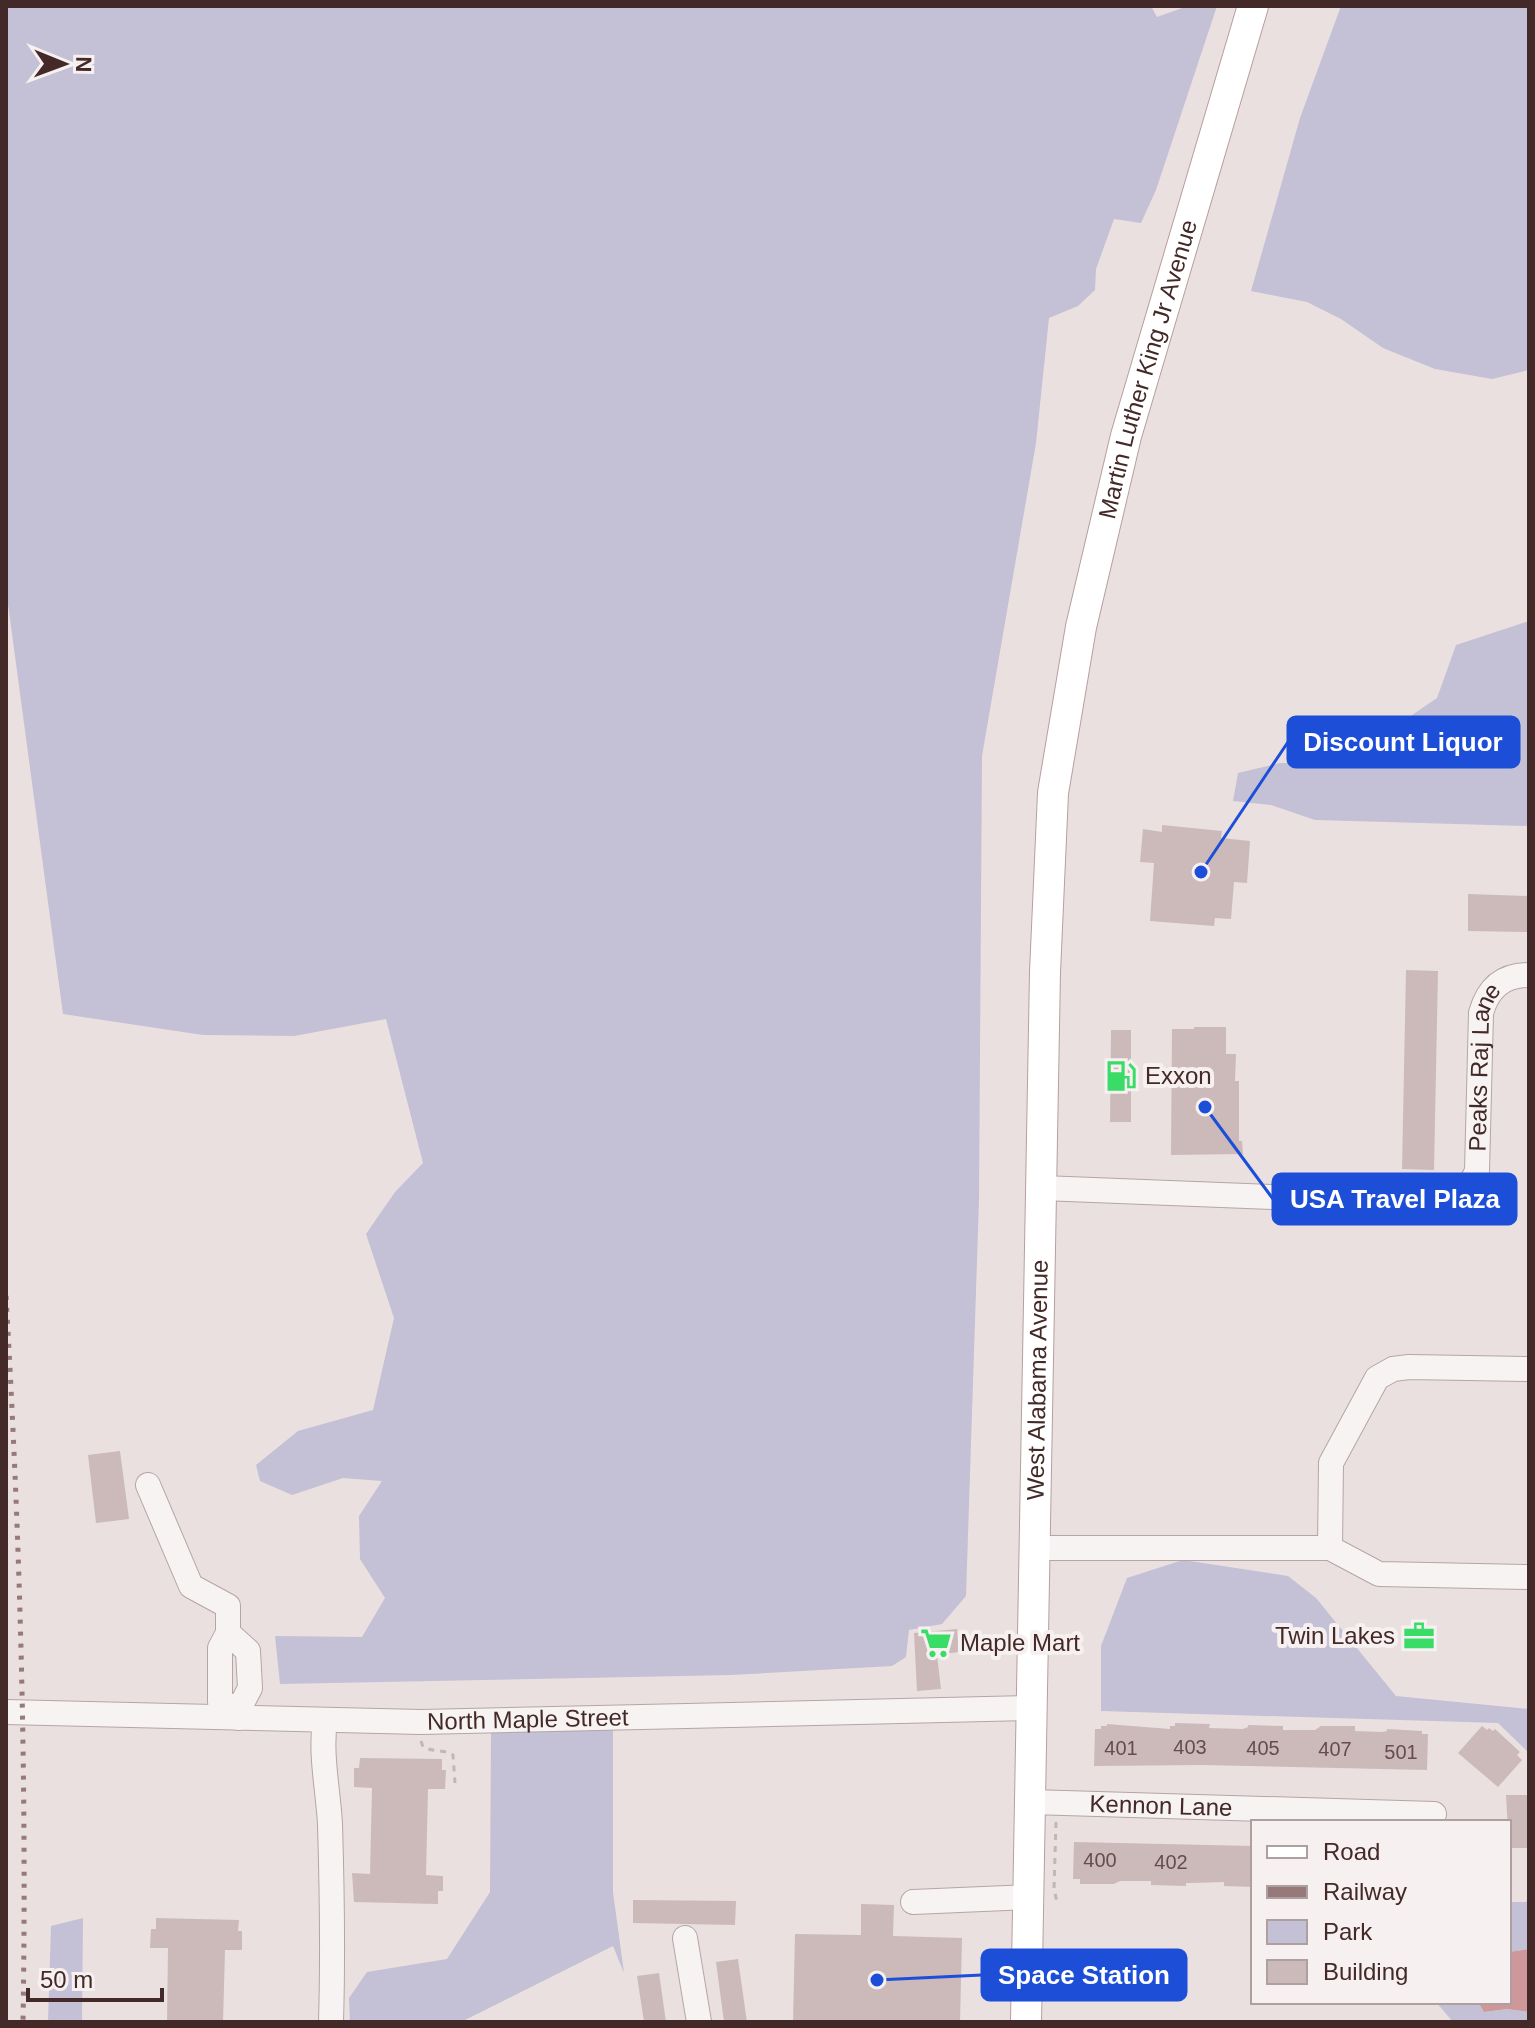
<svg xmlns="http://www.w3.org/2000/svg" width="1535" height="2028" viewBox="0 0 1535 2028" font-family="Helvetica,sans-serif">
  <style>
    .green { fill: #c4c0d5 }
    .water { fill: #ce979a }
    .building { fill: #cbbab9 }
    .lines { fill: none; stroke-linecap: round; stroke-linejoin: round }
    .minor-casing { stroke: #b5a5a5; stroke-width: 26 }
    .major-casing { stroke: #b79f9e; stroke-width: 32 }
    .path { stroke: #c2b6b6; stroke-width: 3; stroke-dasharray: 6 6; stroke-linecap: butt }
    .minor { stroke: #f8f3f3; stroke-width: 24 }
    .major { stroke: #fff; stroke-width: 30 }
    .rail { stroke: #967978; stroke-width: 5; stroke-dasharray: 4 8; stroke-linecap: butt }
    .labels { text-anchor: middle; stroke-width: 8; stroke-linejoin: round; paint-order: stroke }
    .number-label { font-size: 20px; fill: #654d4c }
    .street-label { font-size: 24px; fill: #432927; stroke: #f7f0f0 }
    .poi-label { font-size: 24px; fill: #432927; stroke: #f7f0f0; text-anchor: start }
    .leader { fill: none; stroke: #1d4ed8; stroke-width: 3 }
    .callout-dot { fill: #1d4ed8; stroke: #f7f0f0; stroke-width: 3 }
    .callout { fill: #1d4ed8; stroke: #1d4ed8; stroke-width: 3 }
    .callout-label { font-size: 26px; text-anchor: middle; font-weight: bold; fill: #fff }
  </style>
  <rect width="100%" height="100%" fill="#eae0e0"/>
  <g class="green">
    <path d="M6 6H1151L1157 17 1188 6H1217L1156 190 1141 223 1114 219 1096 269 1095 290 1078 306 1049 318 1036 443 982 756 979 1199 966 1596 942 1624 909 1630 906 1657 892 1666 731 1675 280 1684 275 1636 362 1637 385 1598 360 1559 359 1516 382 1481 343 1478 292 1495 260 1481 256 1465 298 1431 373 1410 394 1318 366 1234 395 1192 423 1163 386 1019 294 1036 203 1035 63 1014 6 589Z"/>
    <path d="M1341 6H1529V370L1492 379 1435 369 1383 348 1341 319 1307 302 1251 291 1300 118Z"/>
    <path d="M1529 621V826L1315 820 1271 805 1233 801 1238 773 1280 763H1326L1380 737 1437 698 1456 645Z"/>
    <path d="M1183 1560 1288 1576 1316 1598 1396 1696 1529 1709V1753L1498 1723 1101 1711V1646L1127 1578Z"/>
    <path d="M613 1730V1892L624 1973 613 1946 461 2022H350L349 1998 367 1972 447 1959 490 1892 491 1732Z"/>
    <path d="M1529 1898V1949L1509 1952V1902H1526Z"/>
    <path d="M83 1918 82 2022H48L51 1926Z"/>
    <path d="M1436 2002H1478L1484 2012 1507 2009 1529 2012V2022H1453Z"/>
  </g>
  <path class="water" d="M1529 1949V2012L1507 2009 1484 2012 1478 2002H1509V1952Z"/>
  <g class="building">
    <path d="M1162 825 1222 831 1221 838 1250 841 1247 883 1234 882 1231 919 1215 918 1214 926 1150 921 1154 863 1140 862 1143 829 1162 832Z"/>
    <path d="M1468 894 1529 896V932L1468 931Z"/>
    <path d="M1406 970 1438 971 1434 1170 1402 1169Z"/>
    <path d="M1194 1027H1226V1054H1236L1235 1081H1239V1141H1242L1243 1154 1171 1155 1172 1029H1194Z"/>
    <path d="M1111 1030H1131V1122H1110Z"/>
    <path d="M120 1451 129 1519 96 1523 88 1455Z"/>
    <path d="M957 1629 959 1652 937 1655 941 1689 917 1691 914 1633Z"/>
    <path d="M1175 1723 1210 1724 1209 1728 1243 1729 1248 1727V1725L1283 1726V1730H1315L1321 1726H1355V1731L1382 1732 1387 1731V1729L1422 1731V1734H1428L1427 1770 1202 1765 1094 1766 1095 1729H1101V1726H1107V1724L1170 1729V1726H1175Z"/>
    <path d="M1482 1726 1487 1730 1489 1728 1493 1731 1495 1729 1520 1752 1517 1755 1522 1760 1498 1787 1458 1753Z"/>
    <path d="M360 1758 442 1759V1770H446L445 1789H428L426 1875 443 1876V1891H438V1904L354 1902 352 1873 370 1874 372 1788 354 1787V1768H359Z"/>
    <path d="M1506 1795H1529V1848H1509Z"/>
    <path d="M1074 1842 1253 1846V1887L1224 1886V1882L1191 1883H1186V1886L1151 1885V1881H1120L1114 1884H1080V1879H1073Z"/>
    <path d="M633 1900 736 1901 735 1925 633 1923Z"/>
    <path d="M861 1904 894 1905 893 1936 962 1938 960 2022H793L795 1934 861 1935Z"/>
    <path d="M156 1918 239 1920 238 1931H242V1950H225L223 2022H167L168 1948H150L151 1929H156Z"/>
    <path d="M738 1959 747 2022H724L716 1962Z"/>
    <path d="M659 1973 666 2022H644L637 1976Z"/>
  </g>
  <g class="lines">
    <defs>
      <g id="minor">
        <path id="s1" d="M1042 1188 1422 1203 1441 1202 1458 1196 1468 1189 1477 1171 1481 1013C1488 988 1503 975 1529 975"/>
        <path d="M148 1485 191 1586 228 1606V1633L220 1648V1702L239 1709"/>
        <path d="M1036 1548H1330L1379 1574 1529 1577"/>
        <path d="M1330 1548 1331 1463 1377 1378 1393 1369 1409 1367 1529 1369"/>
        <path d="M228 1633 248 1651 250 1688 239 1709V1718"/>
        <path id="s2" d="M6 1712 421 1722 1032 1708"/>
        <path d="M325 1720C320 1754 328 1789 330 1824 332 1890 333 1956 331 2022"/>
        <path id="s3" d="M1031 1802 1434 1814"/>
        <path d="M913 1902 1029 1897"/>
        <path d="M685 1938 699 2022"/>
      </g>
      <g id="major">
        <path id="s4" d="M1026 2022 1045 972 1053 793 1081 627 1126 436 1253 6"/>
      </g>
    </defs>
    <use href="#minor" class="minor-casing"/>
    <use href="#major" class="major-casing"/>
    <g class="path">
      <path d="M421 1741 423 1747C433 1752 443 1749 453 1755L455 1783"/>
      <path d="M1056 1822 1054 1889 1057 1902"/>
    </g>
    <use href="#minor" class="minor"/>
    <use href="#major" class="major"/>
    <path class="rail" d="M6 1296C20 1538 27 1780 23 2022"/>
  </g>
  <defs>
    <symbol id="fuel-bare" viewBox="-9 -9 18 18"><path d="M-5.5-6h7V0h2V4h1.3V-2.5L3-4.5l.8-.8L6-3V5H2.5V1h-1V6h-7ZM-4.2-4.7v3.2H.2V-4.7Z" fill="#38dc67" stroke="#f7f0f0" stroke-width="2.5" paint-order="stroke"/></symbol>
    <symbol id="office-bare" viewBox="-9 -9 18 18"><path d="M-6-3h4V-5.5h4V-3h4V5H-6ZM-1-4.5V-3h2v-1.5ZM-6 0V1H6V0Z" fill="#38dc67" stroke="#f7f0f0" stroke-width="2.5" paint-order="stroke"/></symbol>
    <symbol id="supermarket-bare" viewBox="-9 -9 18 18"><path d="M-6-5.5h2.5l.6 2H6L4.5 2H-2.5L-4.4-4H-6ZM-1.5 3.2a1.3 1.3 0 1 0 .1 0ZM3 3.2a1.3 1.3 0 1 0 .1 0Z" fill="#38dc67" stroke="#f7f0f0" stroke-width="2.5" paint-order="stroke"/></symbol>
  </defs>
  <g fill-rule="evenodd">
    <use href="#fuel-bare" x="1099" y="1054" width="44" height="44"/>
    <use href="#office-bare" x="1397" y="1614" width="44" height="44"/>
    <use href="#supermarket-bare" x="914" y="1621" width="44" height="44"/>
  </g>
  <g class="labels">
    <g class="number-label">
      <text x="1190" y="1754">403</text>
      <text x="1121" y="1755">401</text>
      <text x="1263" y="1755">405</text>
      <text x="1335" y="1756">407</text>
      <text x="1401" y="1759">501</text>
      <text x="1100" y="1867">400</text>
      <text x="1171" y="1869">402</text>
    </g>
    <g class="street-label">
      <text dy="8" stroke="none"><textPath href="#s4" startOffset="1664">Martin Luther King Jr Avenue</textPath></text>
      <text dy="8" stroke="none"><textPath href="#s1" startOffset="554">Peaks Raj Lane</textPath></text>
      <text dy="8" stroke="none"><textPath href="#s4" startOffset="642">West Alabama Avenue</textPath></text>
      <text dy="8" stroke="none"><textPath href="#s2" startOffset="522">North Maple Street</textPath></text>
      <text dy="8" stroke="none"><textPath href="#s3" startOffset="130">Kennon Lane</textPath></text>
    </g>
    <g class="poi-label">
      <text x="1145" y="1084">Exxon</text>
      <text x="1395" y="1644" text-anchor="end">Twin Lakes</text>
      <text x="960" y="1651">Maple Mart</text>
    </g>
  </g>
  <path class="leader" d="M1201 872L1288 742M1205 1107L1273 1199M877 1980L982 1975"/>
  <g class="callout-dot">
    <circle cx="1201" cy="872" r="8"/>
    <circle cx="1205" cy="1107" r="8"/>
    <circle cx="877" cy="1980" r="8"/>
  </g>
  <g class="callout">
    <rect x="1288" y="717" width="231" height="50" rx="8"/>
    <rect x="1273" y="1174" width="243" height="50" rx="8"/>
    <rect x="982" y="1950" width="204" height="50" rx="8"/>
  </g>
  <g class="callout-label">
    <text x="1403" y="751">Discount Liquor</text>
    <text x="1395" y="1208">USA Travel Plaza</text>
    <text x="1084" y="1984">Space Station</text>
  </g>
  <rect width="1535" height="2028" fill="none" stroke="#432927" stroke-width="16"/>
  <rect x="1251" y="1820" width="260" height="184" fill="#f7f0f0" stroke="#afa0a0" stroke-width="2"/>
  <rect x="1267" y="1846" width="40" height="12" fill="#ffffff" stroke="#afa0a0" stroke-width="2"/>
  <text x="1323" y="1860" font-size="24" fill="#432927">Road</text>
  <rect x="1267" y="1886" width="40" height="12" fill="#967978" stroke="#afa0a0" stroke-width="2"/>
  <text x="1323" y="1900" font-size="24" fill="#432927">Railway</text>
  <rect x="1267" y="1920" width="40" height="24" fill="#c4c0d5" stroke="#afa0a0" stroke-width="2"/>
  <text x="1323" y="1940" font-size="24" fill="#432927">Park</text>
  <rect x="1267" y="1960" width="40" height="24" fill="#cbbab9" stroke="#afa0a0" stroke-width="2"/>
  <text x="1323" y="1980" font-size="24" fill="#432927">Building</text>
  <g transform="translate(64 64) rotate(91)" stroke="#f7f0f0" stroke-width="6" paint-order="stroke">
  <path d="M0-6L14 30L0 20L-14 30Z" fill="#432927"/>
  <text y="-12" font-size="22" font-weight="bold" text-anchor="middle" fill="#432927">N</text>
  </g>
  <path d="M28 1988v12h134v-12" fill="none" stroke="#432927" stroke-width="4"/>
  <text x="40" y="1988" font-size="24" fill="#432927" stroke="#f7f0f0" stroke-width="6" paint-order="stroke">50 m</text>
</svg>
